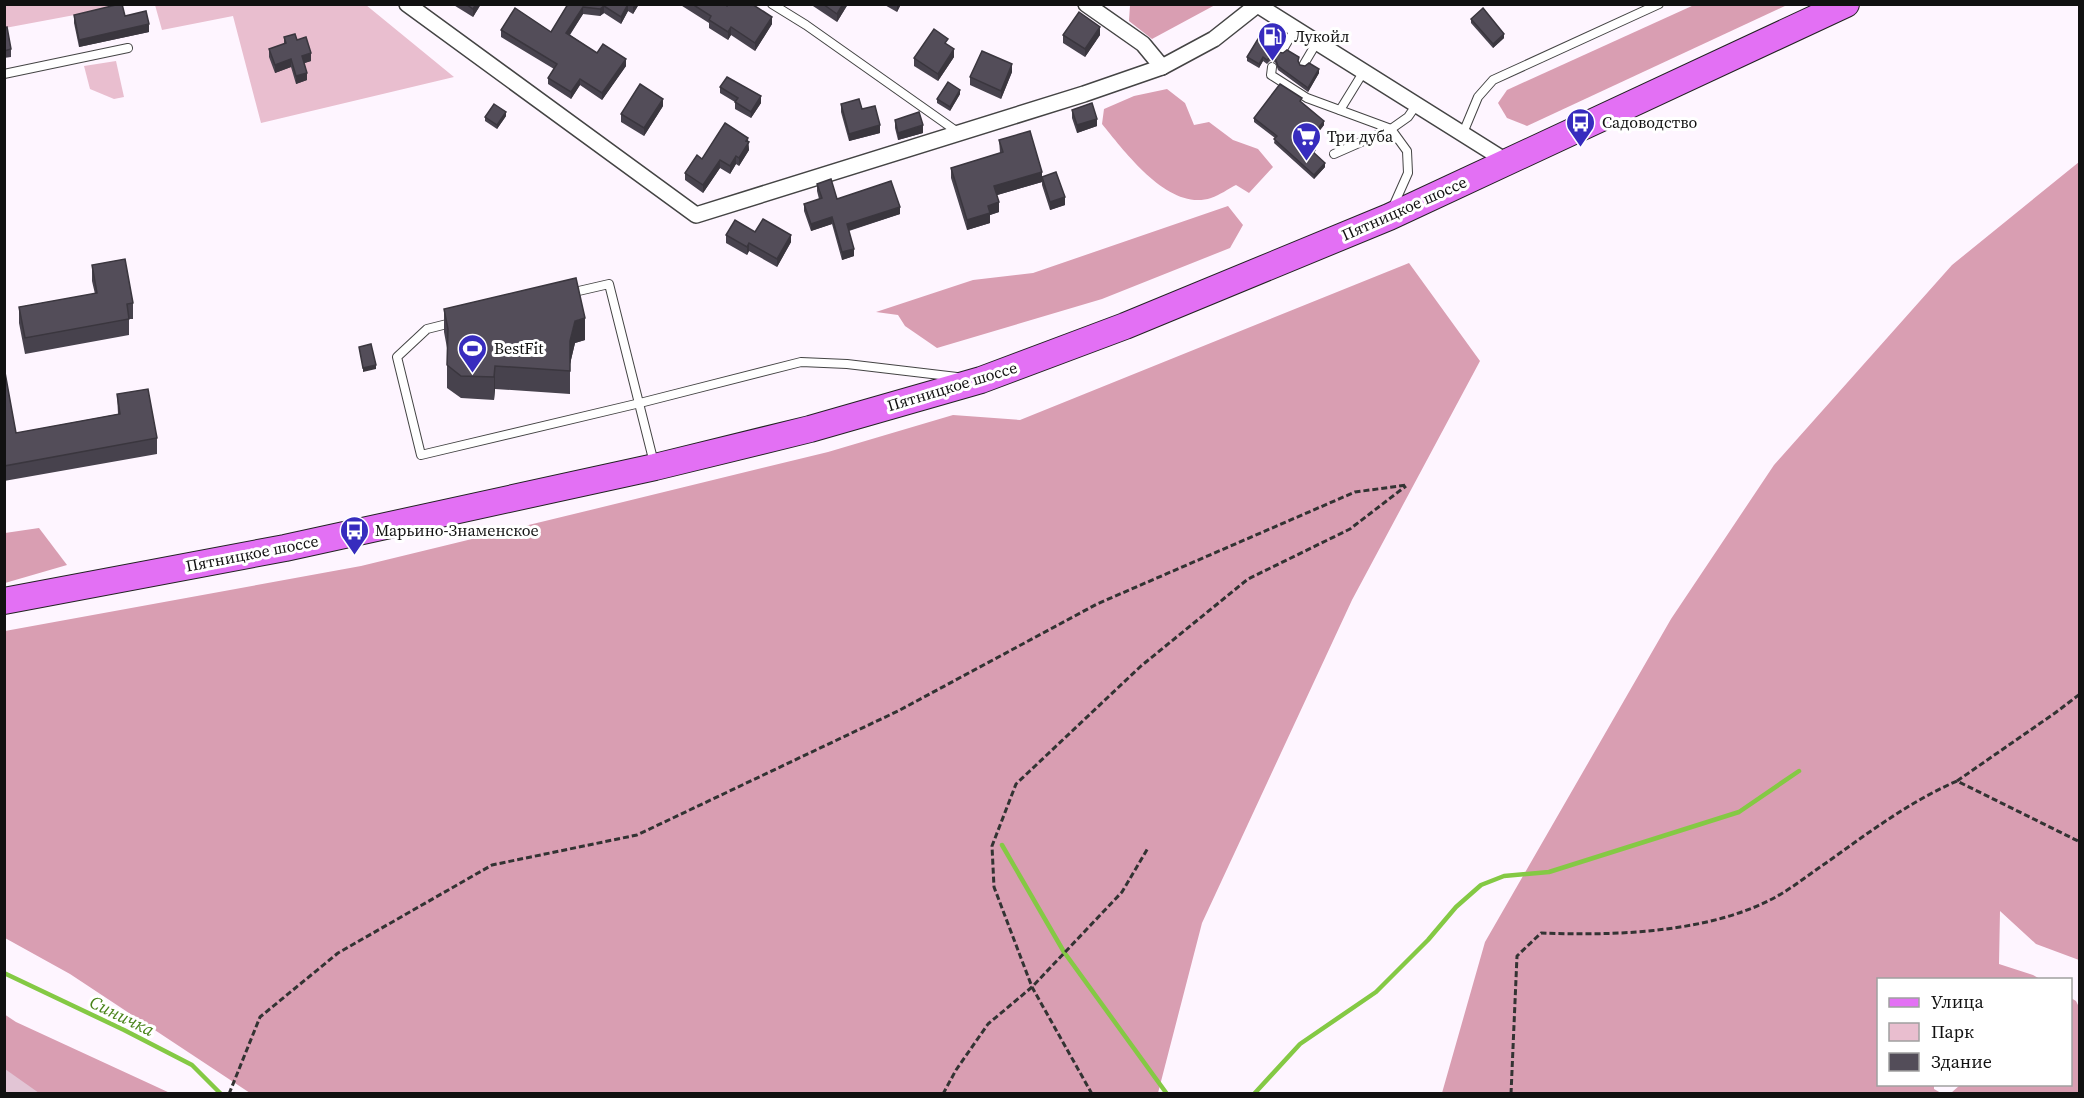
<svg xmlns="http://www.w3.org/2000/svg" width="2084" height="1098" viewBox="0 0 2084 1098" font-family="'Source Serif 4',serif">
  <style>
    .green { fill: #e9becf }
    .forest { fill: #d99eb2 }
    .cemetery { fill: #e2c5d5 }
    .lines { fill: none; stroke-linecap: round; stroke-linejoin: round }
    .stream { stroke: #84c944; stroke-width: 4.5 }
    .service-casing { stroke: #444; stroke-width: 10 }
    .minor-casing { stroke: #444; stroke-width: 18 }
    .primary-casing { stroke: #222; stroke-width: 28 }
    .path { stroke: #333; stroke-width: 3; stroke-dasharray: 6 3; stroke-linecap: butt }
    .service { stroke: #fff; stroke-width: 8 }
    .minor { stroke: #fff; stroke-width: 15 }
    .primary { stroke: #e370f4; stroke-width: 26 }
    .wall { fill: #47424d }
    .shaded-wall { fill: #3a363e }
    .building { fill: #534d59; stroke: #3a363e; stroke-width: 1.5 }
    .labels { text-anchor: middle; stroke-width: 6; stroke-linejoin: round; paint-order: stroke }
    .poi-label { font-size: 16px; fill: #111; stroke: #fff; text-anchor: start }
    .street-label { font-size: 16px; fill: #111; stroke: #fff }
    .water-label { font-size: 18px; font-style: italic; fill: #49831a; stroke: #fff }
  </style>
  <rect width="100%" height="100%" fill="#fef5ff"/>
  <g class="green">
    <path d="M5 5H128L5 28Z"/>
    <path d="M155 5H366L454 77 261 123 233 16 162 30Z"/>
    <path d="M116 61 124 97 114 99 90 89 84 66Z"/>
  </g>
  <g class="forest">
    <path d="M1130 5V4L1215 5 1152 39 1129 21Z"/>
    <path d="M1694 5H1787L1527 126 1507 118 1498 103 1507 90Z"/>
    <path d="M1167 89 1185 103 1194 125 1209 122 1233 140 1258 149 1273 167 1249 193 1236 185C1228 189 1220 195 1211 198 1169 212 1125 152 1102 124L1104 109 1134 96Z"/>
    <path d="M2079 162V960L2036 944 2000 911 1999 964 2033 975 2040 979 1878 980V1084L1934 1085V1089L1941 1093H1442L1485 942 1671 619 1774 465 1952 265Z"/>
    <path d="M1228 206 1243 225 1230 248 1102 299 937 348 905 326 898 315 876 312 973 280 1033 273Z"/>
    <path d="M1409 263 1480 361 1352 600 1202 923 1158 1093H250L70 974 5 938V631L361 566 828 452 953 415 1020 420Z"/>
    <path d="M39 528 67 565 5 583V533Z"/>
    <path d="M2071 998 2076 1001 2079 1007V1093H1951L1960 1085 2070 1084Z"/>
    <path d="M4 1014 16 1022 170 1093H5Z"/>
  </g>
  <path class="cemetery" d="M4 1069H5L39 1093H5Z"/>
  <g class="lines">
    <g class="stream">
      <path d="M1002 845 1064 952 1167 1094"/>
      <path d="M4 973 124 1030 192 1065 221 1094"/>
      <path d="M1254 1094 1300 1044 1376 992 1428 940 1456 907 1481 885 1504 876 1549 872 1739 812 1799 771"/>
    </g>
    <defs>
      <g id="service">
        <path d="M772 4 806 25 959 133"/>
        <path d="M1282 51 1295 29"/>
        <path d="M1304 64 1317 42"/>
        <path d="M1272 67 1271 75 1307 98 1391 129 1407 151 1408 173 1392 209"/>
        <path d="M4 74 128 48"/>
        <path d="M1340 110 1364 71"/>
        <path d="M1463 133 1478 97 1493 80 1659 4"/>
        <path d="M1334 154 1391 129 1408 117 1417 104"/>
        <path d="M570 293 609 284 654 463"/>
        <path d="M451 323 427 329 397 357 421 455 640 403 801 362 847 364 957 377"/>
      </g>
      <g id="minor">
        <path d="M407 4 696 215 1084 94 1162 67 1214 39 1257 5"/>
        <path d="M1086 4 1143 44 1162 67"/>
        <path d="M1256 4 1506 161"/>
      </g>
      <path id="primary" d="M4 601 285 548 655 467 810 429 981 380 1125 326 1389 217 1846 4"/>
    </defs>
    <use href="#service" class="service-casing"/>
    <use href="#minor" class="minor-casing"/>
    <use href="#primary" class="primary-casing"/>
    <g class="path">
      <path d="M1957 781 2055 713 2080 694"/>
      <path d="M229 1094 260 1017 338 953 492 865 637 835 898 711 1097 604 1355 492 1407 485"/>
      <path d="M943 1094 956 1070 988 1024 1032 987 1122 892 1148 848"/>
      <path d="M1092 1094 1032 987 994 887 992 846 1016 784 1141 666 1248 579 1350 529 1406 486"/>
      <path d="M1511 1094 1517 956 1541 933C1616 936 1715 933 1781 894 1796 885 1811 873 1826 863 1868 833 1909 802 1957 781L2080 842"/>
    </g>
    <use href="#service" class="service"/>
    <use href="#minor" class="minor"/>
    <use href="#primary" class="primary"/>
  </g>
  <g class="wall">
    <path d="M452 4H481L473 17Z"/>
    <path d="M568 4H639L633 14 628 11 621 24 604 13 600 16 583 14 570 35 597 53 626 66 602 100 580 85 571 99 548 84V78L554 69 501 37V30L551 32Z"/>
    <path d="M679 4H724L772 24 755 51 731 35 728 40 709 28V23Z"/>
    <path d="M810 4H848L837 22Z"/>
    <path d="M883 4H901L897 12Z"/>
    <path d="M74 15 125 16 149 32 79 47 74 23Z"/>
    <path d="M1471 19 1504 38 1493 48 1471 23Z"/>
    <path d="M4 28 11 49V57L4 58Z"/>
    <path d="M1063 35H1100L1085 57 1063 43Z"/>
    <path d="M284 37 311 61 304 63 307 80 296 84 291 67 275 73 269 57V49L284 44Z"/>
    <path d="M1276 40 1275 42 1278 52 1299 62 1300 65 1319 73 1308 92 1278 70 1275 62 1270 61 1267 64 1263 61 1259 68 1247 61V57Z"/>
    <path d="M954 57 938 81 914 66V58Z"/>
    <path d="M1012 72 1001 99 970 85V77Z"/>
    <path d="M720 87 761 103 751 118 735 109V102L720 93Z"/>
    <path d="M960 94 950 111 937 103V99Z"/>
    <path d="M1302 102V103L1324 125 1311 142 1316 150 1314 153 1325 167 1314 179 1274 143 1275 138 1254 122V118Z"/>
    <path d="M841 104 862 109 880 133 849 141 841 112Z"/>
    <path d="M663 106 644 136 621 122V114Z"/>
    <path d="M1072 110 1097 126 1077 133 1072 118Z"/>
    <path d="M506 116 497 129 485 121V117Z"/>
    <path d="M895 120 923 133 898 140 895 128Z"/>
    <path d="M999 140 1042 177 1065 205 1050 210 1042 185V182L997 195 999 212 990 215V223L967 230 951 178V168L1000 153Z"/>
    <path d="M748 142 749 150 739 166 736 164 730 174 720 168 703 193 685 180V173L702 159Z"/>
    <path d="M817 184 837 199 900 214 849 231 854 256 842 260 832 224 811 231 804 211V204L819 199 817 191Z"/>
    <path d="M755 232 791 242 777 267 749 251 747 255 726 243V235Z"/>
    <path d="M92 265 133 303V319H129V335L25 354 19 323V307L95 294 92 281Z"/>
    <path d="M444 309 585 340 575 343 570 364V394L495 389 494 400 461 398 447 388V348L444 332Z"/>
    <path d="M4 367 16 433 118 414 117 394 157 438V454L4 481Z"/>
  </g>
  <g class="shaded-wall">
    <path d="M476 4H481L473 17V9Z"/>
    <path d="M628 4V11L621 24V17Z"/>
    <path d="M635 4H639L633 14V7Z"/>
    <path d="M843 4H848L837 22V14Z"/>
    <path d="M897 4H901L897 12Z"/>
    <path d="M604 6V13L600 16V9Z"/>
    <path d="M583 7V14L566 40V33Z"/>
    <path d="M772 17V24L755 51V43Z"/>
    <path d="M149 24V32L79 47V40Z"/>
    <path d="M731 27V35L728 40V32Z"/>
    <path d="M1100 27V35L1085 57V49Z"/>
    <path d="M1504 34V38L1493 48V44Z"/>
    <path d="M954 49V57L938 81V74Z"/>
    <path d="M311 53V61L302 64V56Z"/>
    <path d="M1263 57V61L1259 68V64Z"/>
    <path d="M291 59V67L275 73V65Z"/>
    <path d="M626 59V66L602 100V93Z"/>
    <path d="M1012 64V72L1001 99V91Z"/>
    <path d="M1319 69V73L1308 92V88Z"/>
    <path d="M307 73V80L296 84V76Z"/>
    <path d="M580 79V85L571 99V92Z"/>
    <path d="M960 90V94L950 111V107Z"/>
    <path d="M761 96V103L751 118V112Z"/>
    <path d="M663 99V106L644 136V128Z"/>
    <path d="M506 112V116L497 129V125Z"/>
    <path d="M1097 119V126L1077 133V125Z"/>
    <path d="M1324 121V125L1309 144V140Z"/>
    <path d="M880 125V133L849 141V134Z"/>
    <path d="M923 125V133L898 140V133Z"/>
    <path d="M748 138 749 150 739 166V158Z"/>
    <path d="M736 156V164L730 174V166Z"/>
    <path d="M720 160V168L703 193V185Z"/>
    <path d="M1325 163V167L1314 179V175Z"/>
    <path d="M1042 172V182L994 196V186Z"/>
    <path d="M1065 197V205L1050 210V202Z"/>
    <path d="M999 202V212L990 215V223L967 230V220L988 206Z"/>
    <path d="M900 207V214L847 231V224Z"/>
    <path d="M832 217V224L811 231V224Z"/>
    <path d="M791 235V242L777 267V259Z"/>
    <path d="M749 243V251L747 255V247Z"/>
    <path d="M854 249V256L842 260V252Z"/>
    <path d="M585 318V340L575 343 570 364V394V341L575 321Z"/>
    <path d="M376 365V369L363 372V368Z"/>
    <path d="M495 366V389L494 400V377Z"/>
  </g>
  <g class="building">
    <path d="M120 4H122L125 16 146 11 149 24 79 40 74 15Z"/>
    <path d="M466 4H476L473 9Z"/>
    <path d="M568 4H628L621 17 604 6 600 9 583 7 566 33 597 53 603 44 626 59 602 93 580 79 571 92 548 78 557 64 501 30 515 8 551 32Z"/>
    <path d="M692 4H724L727 6 728 4H752L772 17 755 43 731 27 728 32 709 20 711 16Z"/>
    <path d="M823 4H843L837 14Z"/>
    <path d="M1483 8 1504 34 1493 44 1471 19Z"/>
    <path d="M1079 12 1100 27 1085 49 1063 35Z"/>
    <path d="M7 27 11 49 4 51V28Z"/>
    <path d="M934 29 948 39 945 43 954 49 938 74 914 58Z"/>
    <path d="M1264 29 1276 36 1273 41 1277 44 1276 48 1278 52 1283 53 1287 50 1299 57 1298 61 1300 65 1305 66 1309 63 1319 69 1308 88 1278 66 1275 58 1270 57 1267 60 1263 57 1259 64 1247 57Z"/>
    <path d="M295 34 297 40 306 37 311 53 302 56 307 73 296 76 291 59 275 65 269 49 286 43 284 37Z"/>
    <path d="M982 51 1012 64 1001 91 970 77Z"/>
    <path d="M727 77 761 96 751 112 735 102 738 98 720 87Z"/>
    <path d="M948 82 960 90 950 107 937 99Z"/>
    <path d="M640 84 663 99 644 128 621 114Z"/>
    <path d="M1280 84 1302 98 1300 101 1324 121 1309 140 1316 146 1312 151 1325 163 1314 175 1274 139 1277 136 1254 118Z"/>
    <path d="M859 99 862 109 875 106 880 125 849 134 841 104Z"/>
    <path d="M1092 103 1097 119 1077 125 1072 110Z"/>
    <path d="M494 104 506 112 497 125 485 117Z"/>
    <path d="M919 112 923 125 898 133 895 120Z"/>
    <path d="M725 123 748 138 746 141 749 142 739 158 736 156 730 166 720 160 703 185 685 173 697 155 702 159Z"/>
    <path d="M1030 131 1042 172 994 186 999 202 988 206 990 213 967 220 951 168 1003 152 999 140Z"/>
    <path d="M1056 172 1065 197 1050 202 1042 177Z"/>
    <path d="M831 179 837 199 891 181 900 207 847 224 854 249 842 252 832 217 811 224 804 204 822 198 817 184Z"/>
    <path d="M763 219 791 235 777 259 749 243 747 247 726 235 735 220 755 232Z"/>
    <path d="M125 259 133 303 127 304 129 319 25 338 19 307 97 293 92 265Z"/>
    <path d="M576 278 585 318 575 321 570 341V371L495 366 494 377 461 376 447 365 448 329 444 309Z"/>
    <path d="M371 344 376 365 363 368 359 347Z"/>
    <path d="M4 367 16 433 120 414 117 394 148 389 157 438 4 466Z"/>
  </g>
  <defs>
    <symbol id="fuel-pin" viewBox="-11 -11 22 30"><path d="M0 17L-7.5 6A9.5 9.5 0 1 1 7.5 6Z" fill="#372cbe" stroke="#fff"/><path d="M-5.5-6h7V0h2V4h1.3V-2.5L3-4.5l.8-.8L6-3V5H2.5V1h-1V6h-7ZM-4.2-4.7v3.2H.2V-4.7Z" fill="#fff"/></symbol>
    <symbol id="bus-pin" viewBox="-11 -11 22 30"><path d="M0 17L-7.5 6A9.5 9.5 0 1 1 7.5 6Z" fill="#372cbe" stroke="#fff"/><path d="M-5-6H5V4H4V6H2V4H-2V6H-4V4H-5ZM-3.5-4V0h7V-4ZM-3.5 1.2v1.5H-2V1.2ZM2 1.2v1.5H3.5V1.2Z" fill="#fff"/></symbol>
    <symbol id="supermarket-pin" viewBox="-11 -11 22 30"><path d="M0 17L-7.5 6A9.5 9.5 0 1 1 7.5 6Z" fill="#372cbe" stroke="#fff"/><path d="M-6-5.5h2.5l.6 2H6L4.5 2H-2.5L-4.4-4H-6ZM-1.5 3.2a1.3 1.3 0 1 0 .1 0ZM3 3.2a1.3 1.3 0 1 0 .1 0Z" fill="#fff"/></symbol>
    <symbol id="stadium-pin" viewBox="-11 -11 22 30"><path d="M0 17L-7.5 6A9.5 9.5 0 1 1 7.5 6Z" fill="#372cbe" stroke="#fff"/><path d="M0-5a6.5 5 0 1 0 0 10a6.5 5 0 1 0 0-10ZM-3.5-1.8h7v3.6h-7Z" fill="#fff"/></symbol>
  </defs>
  <g fill-rule="evenodd">
    <use href="#fuel-pin" x="1256" y="20" width="33" height="45"/>
    <use href="#bus-pin" x="1564" y="106" width="33" height="45"/>
    <use href="#supermarket-pin" x="1290" y="120" width="33" height="45"/>
    <use href="#stadium-pin" x="456" y="332" width="33" height="45"/>
    <use href="#bus-pin" x="338" y="514" width="33" height="45"/>
  </g>
  <g class="labels">
    <g class="poi-label">
      <text x="1294" y="42">Лукойл</text>
      <text x="1602" y="128">Садоводство</text>
      <text x="1327" y="142">Три дуба</text>
      <text x="494" y="354">BestFit</text>
      <text x="375" y="536">Марьино-Знаменское</text>
    </g>
    <g class="street-label">
      <text transform="translate(1404 208) rotate(-24)" y="6">Пятницкое шоссе</text>
      <text transform="translate(952 386) rotate(-17)" y="6">Пятницкое шоссе</text>
      <text transform="translate(252 553) rotate(-11)" y="6">Пятницкое шоссе</text>
    </g>
    <g class="water-label">
      <text transform="translate(122 1016) rotate(26)" y="6">Синичка</text>
    </g>
  </g>
  <rect width="2084" height="1098" fill="none" stroke="#111111" stroke-width="12"/>
  <rect x="1877" y="978" width="195" height="108" fill="#ffffff" stroke="#a0a0a0" stroke-width="1.5"/>
  <rect x="1889" y="998" width="30" height="9" fill="#e370f4" stroke="#a0a0a0" stroke-width="1.5"/>
  <text x="1931" y="1008" font-size="18" fill="#111111">Улица</text>
  <rect x="1889" y="1023" width="30" height="18" fill="#e9becf" stroke="#a0a0a0" stroke-width="1.5"/>
  <text x="1931" y="1038" font-size="18" fill="#111111">Парк</text>
  <rect x="1889" y="1053" width="30" height="18" fill="#534d59" stroke="#a0a0a0" stroke-width="1.5"/>
  <text x="1931" y="1068" font-size="18" fill="#111111">Здание</text>
</svg>
